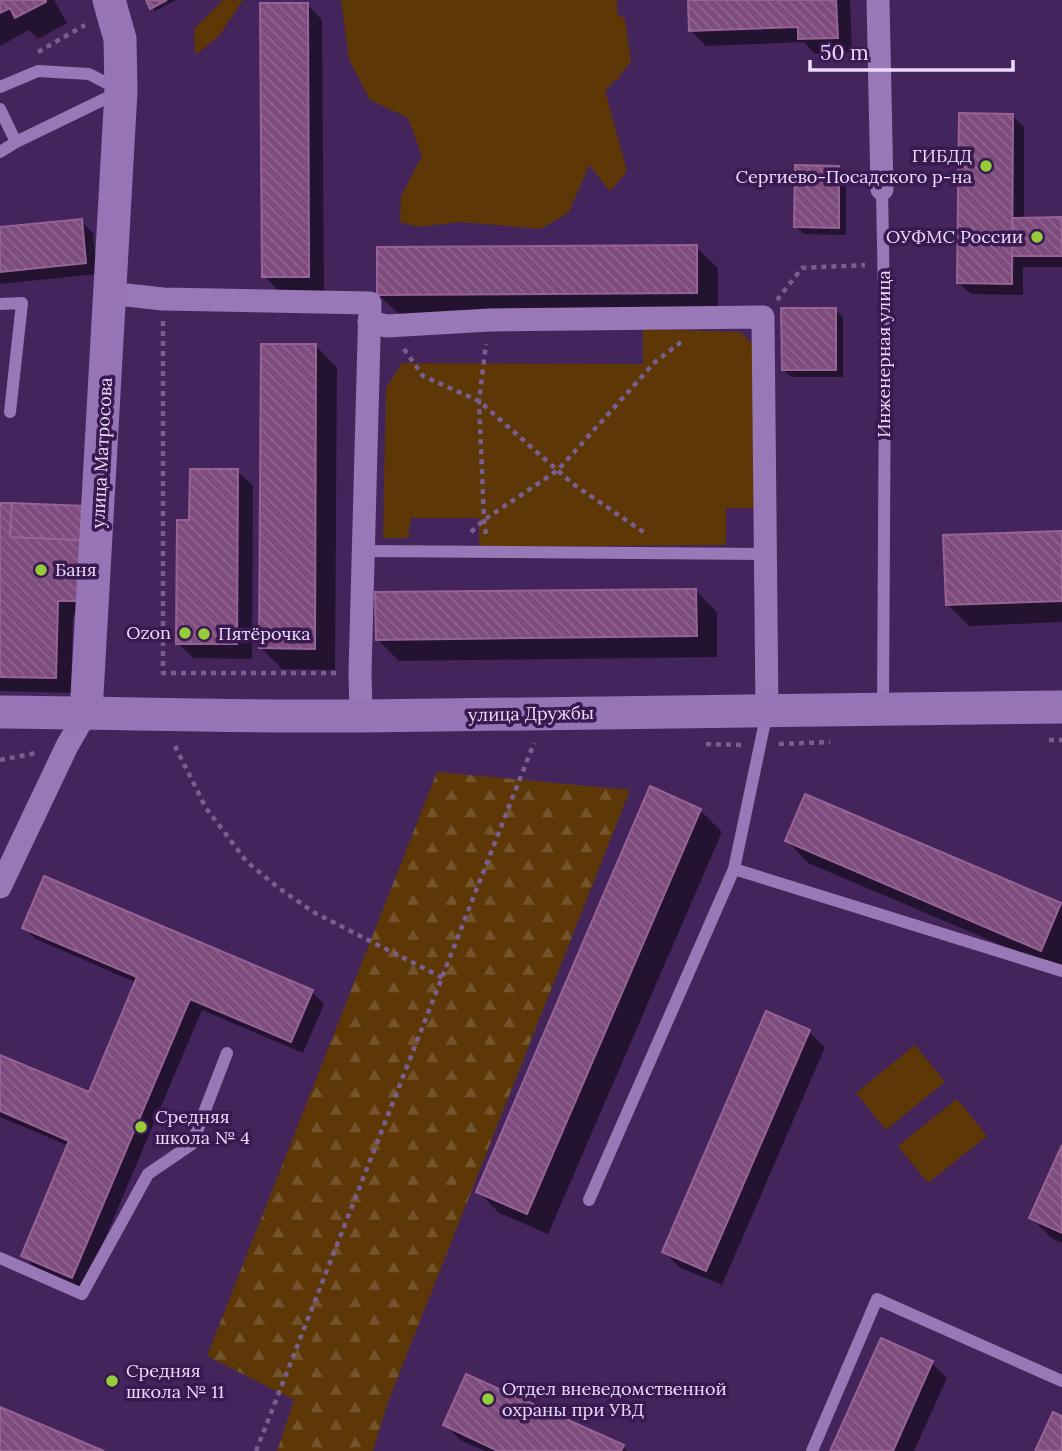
<svg xmlns="http://www.w3.org/2000/svg" width="1062" height="1451" viewBox="0 0 1062 1451" font-family="Lora,serif">
  <style>
    .green { fill: #5d3806 }
    .forest { fill: url(#forest-firs) }
    .shadow { fill: #0007 }
    .building { fill: url(#building-back-hatch); stroke: #976396; stroke-width: 2 }
    .lines { fill: none; stroke-linecap: round; stroke-linejoin: round }
    .path { stroke: #795f90; stroke-width: 4.5; stroke-dasharray: 5 5; stroke-linecap: butt }
    .lane { stroke: #9878b6; stroke-width: 12 }
    .street { stroke: #9878b6; stroke-width: 23 }
    .secondary { stroke: #9674b6; stroke-width: 33 }
    .poi-dot { fill: #97cc39; stroke: #391a50; stroke-width: 2.5 }
    .labels { text-anchor: middle; stroke-width: 7; stroke-linejoin: round; paint-order: stroke }
    .poi-label { font-size: 18px; fill: #ecdbfd; stroke: #391a50; text-anchor: start }
    .street-label { font-size: 18px; fill: #ecdbfd; stroke: #391a50 }
  </style>
  <defs>
    <pattern id="forest-firs" width="22" height="20" patternUnits="userSpaceOnUse" patternTransform="scale(1.75)"><rect width="22" height="20" fill="#5d3806"/><path d="M5 1l3.5 6h-7zM16 11l3.5 6h-7z" fill="#74542b"/></pattern>
    <pattern id="building-back-hatch" width="6" height="6" patternUnits="userSpaceOnUse" patternTransform="scale(1.75)"><rect width="6" height="6" fill="#7d4b7c"/><path d="M-1 5l2 2M0 0l6 6M5-1l2 2" fill="none" stroke="#906490"/></pattern>
  </defs>
  <rect width="100%" height="100%" fill="#43255c"/>
  <g class="green">
    <path d="M223 0H243L218 37 195 55 194 29Z"/>
    <path d="M341 0H617V14L625 19 631 62 620 75V79H616L605 91 627 171 610 191 589 165 569 212 541 229 461 222 418 227 400 222 401 196 422 156 408 118 370 100 349 59Z"/>
    <path d="M643 329 740 332 755 346 756 508H726V545L479 547V518H411L408 538H383L386 388 402 363 643 364Z"/>
    <path d="M915 1045 945 1082 886 1130 856 1093Z"/>
    <path d="M957 1099 987 1136 928 1183 898 1146Z"/>
  </g>
  <path class="forest" d="M437 772 630 790 388 1402 373 1451H277L294 1400 207 1356Z"/>
  <g class="shadow">
    <path d="M0 0H54L67 23 38 39 29 30 0 46Z"/>
    <path d="M148 0H176L155 11Z"/>
    <path d="M689 0H850L852 52 815 54 804 42 706 46 690 30Z"/>
    <path d="M307 4 322 20 324 291H279L264 276Z"/>
    <path d="M1013 116 1024 127V219H1062V267H1023V295L971 294 959 283Z"/>
    <path d="M838 167 846 175V235L804 234 796 227Z"/>
    <path d="M81 221 93 233 97 274 0 284V229Z"/>
    <path d="M696 247 718 268V314L401 316 379 295Z"/>
    <path d="M835 310 843 317V377H791L783 369Z"/>
    <path d="M316 346 337 368 335 670 282 669 261 648Z"/>
    <path d="M237 471 253 486 252 659 193 658 178 643 191 522Z"/>
    <path d="M0 505 97 616 73 615 71 693 0 691Z"/>
    <path d="M1062 533V622L969 626 947 604Z"/>
    <path d="M695 590 717 612V657L399 661 377 639Z"/>
    <path d="M700 810 722 832 548 1234 499 1213 478 1191Z"/>
    <path d="M787 841 1060 905 1062 907V971L808 863Z"/>
    <path d="M45 878 312 992 324 1004 303 1053 202 1010 84 1288 34 1267 23 1255 69 1146 0 1117V1056L90 1094 137 983 36 939 24 928Z"/>
    <path d="M767 1013 809 1032 825 1047 722 1285 679 1267 664 1251Z"/>
    <path d="M1062 1149V1243L1053 1239 1031 1218Z"/>
    <path d="M932 1363 947 1378 914 1451H832Z"/>
    <path d="M445 1424 623 1447 627 1451H485L460 1440Z"/>
  </g>
  <g class="building">
    <path d="M0 0H46V2L15 18 10 8 0 13Z"/>
    <path d="M146 0H167L150 9Z"/>
    <path d="M688 0H836L838 38 798 39V27L689 31Z"/>
    <path d="M260 3H308L309 277H262Z"/>
    <path d="M959 113 1013 114 1012 284 957 283Z"/>
    <path d="M795 165 839 166V228L794 227Z"/>
    <path d="M1062 217V256H1012L1013 218Z"/>
    <path d="M82 219 86 263 0 272V227Z"/>
    <path d="M697 245V293L377 295V247Z"/>
    <path d="M781 308H836V370H782Z"/>
    <path d="M261 344H316L315 649 259 648Z"/>
    <path d="M190 469H238L237 644H176L177 520H189Z"/>
    <path d="M0 503H12L10 537 83 540 82 601H58L56 678 0 677Z"/>
    <path d="M12 503 85 506 83 540 10 537Z"/>
    <path d="M1062 531V601L946 605 943 535Z"/>
    <path d="M696 589 697 636 376 640 375 592Z"/>
    <path d="M650 786 701 809 527 1214 476 1192Z"/>
    <path d="M805 794 1061 903 1041 951 785 841Z"/>
    <path d="M44 876 313 990 291 1042 190 999 72 1278 21 1256 69 1141 0 1111V1055L89 1092 137 977 22 928Z"/>
    <path d="M766 1011 810 1030 706 1271 662 1252Z"/>
    <path d="M1062 1145V1233L1029 1218Z"/>
    <path d="M881 1338 933 1361 893 1451H830Z"/>
    <path d="M466 1374 624 1445 621 1451H498L443 1425Z"/>
    <path d="M0 1407 104 1451H0Z"/>
    <path d="M1053 1412 1062 1416V1451H1035Z"/>
  </g>
  <g class="lines">
    <g class="path">
      <path d="M38 52 85 25"/>
      <path d="M777 300 802 268 865 265"/>
      <path d="M163 321V673H338"/>
      <path d="M404 349 423 376 479 401 573 484 645 533"/>
      <path d="M471 532 484 520 558 470 655 362 681 342"/>
      <path d="M486 534 484 520 479 401 486 344"/>
      <path d="M1049 740H1062"/>
      <path d="M706 744 743 745"/>
      <path d="M779 744 830 742"/>
      <path d="M175 746 206 808 247 862 280 889 315 913 443 978"/>
      <path d="M0 760 36 753"/>
      <path d="M256 1451 534 743"/>
    </g>
    <g class="lane">
      <path d="M0 87 38 71 89 74 118 89"/>
      <path d="M0 109 16 142 119 92"/>
      <path d="M0 152 16 142"/>
      <path d="M882 189 885 357 883 707"/>
      <path d="M0 304 22 303 10 412"/>
      <path d="M363 551 766 554"/>
      <path d="M734 869 1062 971"/>
      <path d="M589 1200 734 869 767 712"/>
      <path d="M0 1258 82 1294 148 1174 192 1144 227 1053"/>
      <path d="M812 1451 877 1299 1062 1381"/>
    </g>
    <g class="street">
      <path d="M878 0 882 189"/>
      <path d="M108 293 163 299 370 303 360 673 361 716"/>
      <path d="M369 322 387 326 490 320 763 317 767 711"/>
      <path d="M0 887 67 746 86 713"/>
    </g>
    <g class="secondary">
      <path d="M0 712C121 713 242 717 363 716 596 715 829 708 1062 707"/>
      <path d="M86 713 121 91 120 39 109 0"/>
    </g>
  </g>
  <g class="poi-dot">
    <circle cx="986" cy="166" r="7"/>
    <circle cx="1037" cy="237" r="7"/>
    <circle cx="41" cy="570" r="7"/>
    <circle cx="185" cy="633" r="7"/>
    <circle cx="204" cy="634" r="7"/>
    <circle cx="141" cy="1127" r="7"/>
    <circle cx="112" cy="1381" r="7"/>
    <circle cx="488" cy="1399" r="7"/>
  </g>
  <g class="labels">
    <g class="poi-label">
      <text x="972" y="162" text-anchor="end">ГИБДД<tspan x="972" dy="21">Сергиево-Посадского р-на</tspan></text>
      <text x="1023" y="243" text-anchor="end">ОУФМС России</text>
      <text x="55" y="576">Баня</text>
      <text x="171" y="639" text-anchor="end">Ozon</text>
      <text x="218" y="640">Пятёрочка</text>
      <text x="155" y="1123">Средняя<tspan x="155" dy="21">школа № 4</tspan></text>
      <text x="126" y="1377">Средняя<tspan x="126" dy="21">школа № 11</tspan></text>
      <text x="502" y="1395">Отдел вневедомственной<tspan x="502" dy="21">охраны при УВД</tspan></text>
    </g>
    <g class="street-label">
      <text transform="translate(884 354) rotate(-90)" y="6">Инженерная улица</text>
      <text transform="translate(102 453) rotate(-87)" y="6">улица Матросова</text>
      <text transform="translate(531 714) rotate(-1)" y="6">улица Дружбы</text>
    </g>
  </g>
  <path d="M810 60v10h203v-10" fill="none" stroke="#ecdbfd" stroke-width="3.5"/>
  <text x="820" y="60" font-size="21" fill="#ecdbfd" stroke="#391a50" stroke-width="5" paint-order="stroke">50 m</text>
</svg>
